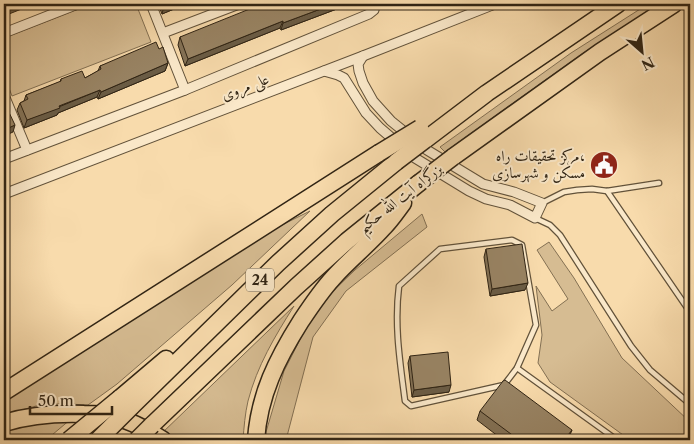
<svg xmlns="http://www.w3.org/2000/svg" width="694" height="444" viewBox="0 0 694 444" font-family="'Libre Caslon Text',Amiri,serif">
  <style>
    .green { fill: #d6bc92; stroke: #837053 }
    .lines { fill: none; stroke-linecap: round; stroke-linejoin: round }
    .lane-casing { stroke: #62523a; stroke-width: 7 }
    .street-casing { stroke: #62523a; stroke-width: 11 }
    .highway-casing { stroke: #302414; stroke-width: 19 }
    .lane { stroke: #fae8c9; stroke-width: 4.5 }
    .street { stroke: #fae8c9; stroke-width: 9 }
    .highway { stroke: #f8dbac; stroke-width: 16 }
    .highway-bridge-casing { stroke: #302414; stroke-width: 19; stroke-linecap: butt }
    .highway-bridge { stroke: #f8dbac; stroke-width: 16 }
    .wall { fill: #837155; stroke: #302414 }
    .shaded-wall { fill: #6a5c45; stroke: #302414 }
    .building { fill: #988363; stroke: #302414 }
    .labels { text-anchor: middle; stroke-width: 4; stroke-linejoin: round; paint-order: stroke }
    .shield { fill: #fae8c9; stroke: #6d5f4a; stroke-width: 1 }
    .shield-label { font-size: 14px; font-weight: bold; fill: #302414 }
    .street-label { font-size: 15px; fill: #302414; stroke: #fae8c9 }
    .poi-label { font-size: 15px; fill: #302414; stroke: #fae8c9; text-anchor: end }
  </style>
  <rect width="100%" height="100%" fill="#f8dbac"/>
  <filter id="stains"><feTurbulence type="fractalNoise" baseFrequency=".004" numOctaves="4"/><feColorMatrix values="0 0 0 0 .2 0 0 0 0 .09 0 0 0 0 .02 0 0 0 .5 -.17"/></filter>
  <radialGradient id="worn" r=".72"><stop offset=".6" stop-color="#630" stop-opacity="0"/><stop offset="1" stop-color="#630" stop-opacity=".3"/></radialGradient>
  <g class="green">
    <path d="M91 4H136L151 42 12 96 4 75V38Z"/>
    <path d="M648 4H660L583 53 445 152 440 147 571 53Z"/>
    <path d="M310 211 232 285 117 384 88 405 68 404H51L36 406 4 415V399L132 320 278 227Z"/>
    <path d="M422 214 427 227 346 291 313 337 286 440H266V432L284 371 309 322 329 295 355 270Z"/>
    <path d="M549 242 574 278 622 358 690 422V440H630L550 382 538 363 542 335 536 286 552 311 568 299 537 250Z"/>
    <path d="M294 306C275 336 257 366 248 401 245 414 244 427 243 440H169L161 434Z"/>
    <path d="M71 419 46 440H4V428Z"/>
  </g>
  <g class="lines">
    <defs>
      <g id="lane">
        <path d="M690 127V133"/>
        <path d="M607 191 690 312"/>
        <path d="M542 203 564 192 577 190 592 189 607 191 659 183"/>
        <path d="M535 218 550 225 560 235 631 346 650 370 690 404"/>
        <path d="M512 240 522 245 536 325 517 368 504 385 411 406 405 401C400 362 394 325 399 286L440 249Z"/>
        <path d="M517 368 617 440"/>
      </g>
      <g id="street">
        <path d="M151 4 185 90"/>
        <path d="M4 33 78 4"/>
        <path d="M163 33 239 4"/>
        <path d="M324 71 338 75 344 78 366 113 380 128 415 158 469 191 486 199 510 205 535 218 542 203 514 192 483 184 427 150 391 121 373 101 363 83 359 71 358 64 363 56"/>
        <path d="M4 95 27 150"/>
        <path d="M4 159 185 90 369 14 374 10 375 4"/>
        <path d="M4 194 363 56 495 4"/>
      </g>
      <g id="highway">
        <path d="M425 140 487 93 618 4"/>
        <path d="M453 157 600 52 674 4"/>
        <path d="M4 392 379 153"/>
        <path d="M120 398 166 359"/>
        <path d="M131 407 278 263 332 214 396 162"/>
        <path d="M4 423C30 415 56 413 84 414 92 414 102 414 111 416 129 420 148 430 163 440"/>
        <path d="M152 425 296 287 347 241 419 183"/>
        <path d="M256 440C259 395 277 359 301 321 311 306 321 291 333 278 349 260 368 245 384 227 391 220 397 211 403 203"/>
      </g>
    </defs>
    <use href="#lane" class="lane-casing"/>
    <use href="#street" class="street-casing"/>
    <use href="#highway" class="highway-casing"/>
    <use href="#lane" class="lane"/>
    <use href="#street" class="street"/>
    <use href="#highway" class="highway"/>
    <defs>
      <g id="highway-bridge">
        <path d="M379 153 420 128"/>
        <path d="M396 162 425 140"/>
        <path d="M419 183 453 157"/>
        <path d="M69 440 120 398"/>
        <path d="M98 440 131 407"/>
        <path d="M137 440 152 425"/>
      </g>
    </defs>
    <use href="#highway-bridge" class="highway-bridge-casing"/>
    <use href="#highway-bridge" class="highway-bridge"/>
  </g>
  <g class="wall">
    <path d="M158 4H186L162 14Z"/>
    <path d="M350 4 281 30 280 28 185 66 178 45 180 37Z"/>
    <path d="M159 49 168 63 165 71 98 99 97 97 58 113 57 115 24 128 17 110 20 103 24 101 26 95 60 82 61 79 85 78 98 71 100 66Z"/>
    <path d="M486 249 525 290 490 296 484 257Z"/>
    <path d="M410 356 449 392 412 397 408 363Z"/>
    <path d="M480 411 568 440H503L477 420Z"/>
  </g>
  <g class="shaded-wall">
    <path d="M19 4H34L4 16V10Z"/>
    <path d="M171 4H186L162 14 164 6Z"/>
    <path d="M334 4H350L281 30 283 23Z"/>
    <path d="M283 21 280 28 185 66 188 59Z"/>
    <path d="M168 63 165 71 98 99 101 92Z"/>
    <path d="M100 90 97 97 58 113 57 115 24 128 27 120Z"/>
    <path d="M15 125 13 132 4 136V130Z"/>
    <path d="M528 283 525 290 490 296 492 289Z"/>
    <path d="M451 385 449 392 412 397 414 390Z"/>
    <path d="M572 430 568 440H564Z"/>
  </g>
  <g class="building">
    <path d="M4 4H19L4 10Z"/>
    <path d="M163 4H171L164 6Z"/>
    <path d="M262 4H334L283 23V21L188 59 180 37Z"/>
    <path d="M156 42 159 49 163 47 168 63 101 92 100 90 59 106 60 108 27 120 20 103 28 99 26 95 61 81V79L82 71 85 78 101 69 100 66Z"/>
    <path d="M5 104 15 125 4 130V105Z"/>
    <path d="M522 244 528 283 492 289 486 249Z"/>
    <path d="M448 352 451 385 414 390 410 356Z"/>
    <path d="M505 380 572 430 564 440H519L480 411 503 381Z"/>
  </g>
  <defs>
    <symbol id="civic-disc" viewBox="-11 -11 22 22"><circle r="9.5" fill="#8f2418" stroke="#fae8c9"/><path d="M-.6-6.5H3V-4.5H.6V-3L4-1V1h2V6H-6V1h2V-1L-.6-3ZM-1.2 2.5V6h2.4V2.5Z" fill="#fff"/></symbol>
  </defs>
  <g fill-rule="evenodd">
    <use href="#civic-disc" x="588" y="149" width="32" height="32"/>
  </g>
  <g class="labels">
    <rect class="shield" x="246" y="268.5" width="28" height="23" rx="4"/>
    <g class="shield-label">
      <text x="260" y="285">24</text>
    </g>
    <g class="street-label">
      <text transform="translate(245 87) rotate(-21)" y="5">علی مروی</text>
      <text transform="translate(400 198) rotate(-38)" y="5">بزرگراه آیت الله حکیم</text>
    </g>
    <g class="poi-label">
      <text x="585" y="161">مرکز تحقیقات راه،<tspan x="585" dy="17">مسکن و شهرسازی</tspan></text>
    </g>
  </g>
  <rect width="694" height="444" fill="none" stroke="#f8dbac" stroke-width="20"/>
  <rect x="5" y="5" width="684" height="434" fill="none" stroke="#302414" stroke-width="2.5"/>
  <rect x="10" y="10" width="674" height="424" fill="none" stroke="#302414"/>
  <g transform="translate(642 52) rotate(153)" stroke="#fae8c9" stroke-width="4" paint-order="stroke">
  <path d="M0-4L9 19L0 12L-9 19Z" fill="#302414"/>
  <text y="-8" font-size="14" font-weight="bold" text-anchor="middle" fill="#302414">N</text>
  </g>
  <path d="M30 406v8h82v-8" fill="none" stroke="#302414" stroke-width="2.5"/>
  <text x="38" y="406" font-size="15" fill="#302414" stroke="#fae8c9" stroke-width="4" paint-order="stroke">50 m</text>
  <rect width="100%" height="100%" filter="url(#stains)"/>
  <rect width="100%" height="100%" fill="url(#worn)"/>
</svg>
